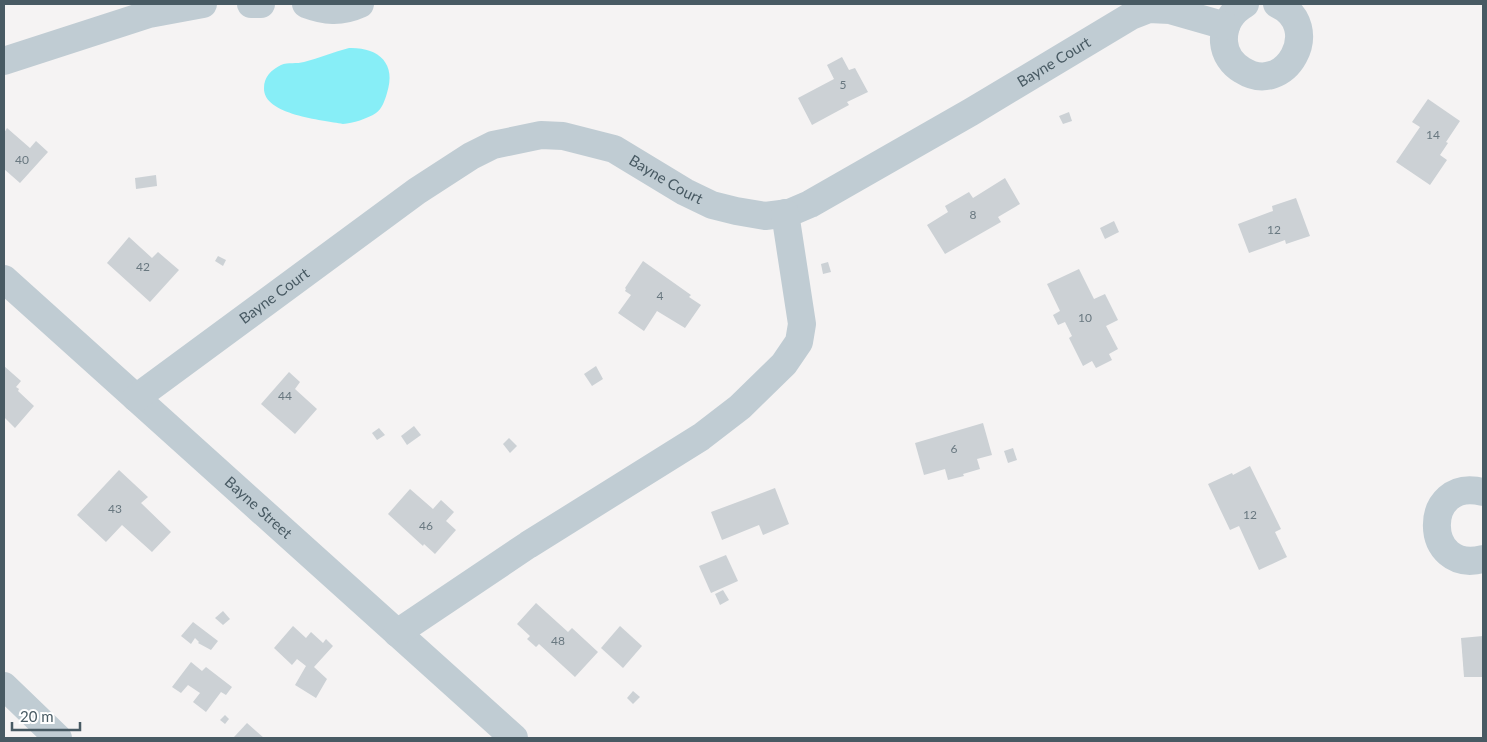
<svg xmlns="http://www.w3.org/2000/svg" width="1487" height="742" viewBox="0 0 1487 742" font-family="Lato,sans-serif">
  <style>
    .water { fill: #87eef7 }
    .building { fill: #ccd1d5 }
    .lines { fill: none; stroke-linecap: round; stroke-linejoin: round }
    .minor { stroke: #c0ccd3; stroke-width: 28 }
    .labels { text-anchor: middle; stroke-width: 4.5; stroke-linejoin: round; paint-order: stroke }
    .number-label { font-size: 12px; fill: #697880 }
    .street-label { font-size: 15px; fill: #485a63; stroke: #fff }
  </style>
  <rect width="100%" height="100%" fill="#f5f3f3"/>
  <path class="water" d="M349 48C378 47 397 63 387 93 385 100 382 109 376 113 367 119 353 123 343 124 323 120 263 115 264 88 264 77 271 70 281 65 288 62 297 64 304 62 319 58 334 52 349 48Z"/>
  <g class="building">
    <path d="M842 57 849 70 855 68 868 92 847 102 849 105 812 125 798 98 834 79 827 65Z"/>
    <path d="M1428 99 1460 121 1446 142 1448 143 1440 155 1447 160 1430 185 1396 162 1420 127 1412 122Z"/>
    <path d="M1069 112 1072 121 1063 124 1059 116Z"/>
    <path d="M7 128 30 148 36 141 48 152 20 183 4 169V133Z"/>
    <path d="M156 175 157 186 136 189 135 178Z"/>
    <path d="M1005 178 1020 204 998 217 1001 222 945 254 927 225 948 212 945 206 969 192 973 198Z"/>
    <path d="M1296 198 1310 236 1286 244 1285 240 1249 253 1238 224 1273 211 1272 206Z"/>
    <path d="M1114 221 1119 232 1105 239 1100 228Z"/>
    <path d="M129 237 152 258 158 252 179 270 150 302 107 263Z"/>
    <path d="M218 256 226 260 223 266 215 261Z"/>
    <path d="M643 261 691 295 689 297 701 305 685 328 657 311 644 331 618 313 631 295 625 291 626 289 625 288Z"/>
    <path d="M828 262 831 272 823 274 821 264Z"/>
    <path d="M1079 269 1094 299 1105 294 1118 320 1106 326 1118 349 1109 354 1112 360 1096 368 1092 361 1083 366 1069 338 1072 336 1065 322 1058 325 1053 315 1060 311 1047 284Z"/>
    <path d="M4 366 21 381 16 387 19 389 18 391 34 406 15 428 4 417Z"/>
    <path d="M596 366 603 379 592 386 584 374Z"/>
    <path d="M289 372 300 382 295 389 317 409 295 434 261 404Z"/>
    <path d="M983 423 992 455 977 459 980 469 963 474 964 476 948 480 945 469 924 475 915 443Z"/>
    <path d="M414 426 421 435 407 445 401 436Z"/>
    <path d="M379 428 385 435 377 440 372 433Z"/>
    <path d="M509 438 517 446 510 453 503 444Z"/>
    <path d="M1013 448 1017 460 1008 463 1004 451Z"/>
    <path d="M1250 466 1281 529 1275 532 1287 557 1259 570 1239 526 1230 530 1208 484 1232 473 1233 475Z"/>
    <path d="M119 470 148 497 141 503 171 532 152 552 122 525 106 542 77 515Z"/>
    <path d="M775 488 789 524 763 535 759 525 722 540 711 512Z"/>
    <path d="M410 489 433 509 441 500 454 512 446 521 456 530 435 554 424 544 423 546 388 514Z"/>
    <path d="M726 555 738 581 711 593 699 566Z"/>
    <path d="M723 590 729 600 720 605 715 594Z"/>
    <path d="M536 603 568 632 572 628 598 652 575 677 539 644 536 647 527 639 530 636 517 624Z"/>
    <path d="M223 611 230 619 223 625 215 618Z"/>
    <path d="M193 622 218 641 211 650 198 643 199 642 195 638 191 644 181 636Z"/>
    <path d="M293 626 306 638 311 632 323 643 326 639 333 646 314 667 327 679 316 698 295 685 306 666 297 659 292 665 274 648Z"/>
    <path d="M620 626 642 646 623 668 601 648Z"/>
    <path d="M1483 636V677H1464L1461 638Z"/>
    <path d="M191 662 202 671 206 667 232 687 226 695 221 692 206 712 193 702 200 693 188 685 181 693 172 687Z"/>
    <path d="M633 691 640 697 633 704 627 698Z"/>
    <path d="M225 715 229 719 225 724 220 720Z"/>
    <path d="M247 723 264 738H235L234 737Z"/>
  </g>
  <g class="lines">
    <g class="minor">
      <path d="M251 4H261"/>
      <path d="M306 4C325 11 340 13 360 4"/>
      <path d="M1245 4C1231 12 1223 25 1224 42 1225 54 1232 64 1242 70 1286 98 1325 26 1277 4"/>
      <path d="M4 61 149 14 203 4"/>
      <path id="s1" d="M4 279 514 738"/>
      <path id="s2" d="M136 398 417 191 471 156 493 145 541 135 563 136 614 149 685 192 712 205 736 211 765 216 789 213 810 204 971 112 1131 16 1149 9 1170 10 1226 26"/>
      <path d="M1483 492C1421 476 1422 575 1483 559"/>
      <path d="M397 633 528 545 701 437 740 407 784 364 799 342 802 324 785 213"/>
      <path d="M4 686 58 738"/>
    </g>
  </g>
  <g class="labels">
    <g class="number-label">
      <text x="843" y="89">5</text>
      <text x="1433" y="139">14</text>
      <text x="22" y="164">40</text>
      <text x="973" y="219">8</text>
      <text x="1274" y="234">12</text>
      <text x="143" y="271">42</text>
      <text x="660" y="300">4</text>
      <text x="1085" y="322">10</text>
      <text x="285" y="400">44</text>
      <text x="954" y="453">6</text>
      <text x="115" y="513">43</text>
      <text x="1250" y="519">12</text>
      <text x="426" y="530">46</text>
      <text x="558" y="645">48</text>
    </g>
    <g class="street-label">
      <text dy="5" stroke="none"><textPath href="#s2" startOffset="1058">Bayne Court</textPath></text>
      <text dy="5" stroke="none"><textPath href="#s2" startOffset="622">Bayne Court</textPath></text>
      <text dy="5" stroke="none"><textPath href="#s2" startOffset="172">Bayne Court</textPath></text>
      <text dy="5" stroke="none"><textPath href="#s1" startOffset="342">Bayne Street</textPath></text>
    </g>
  </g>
  <rect width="1487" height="742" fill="none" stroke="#485a63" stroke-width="10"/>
  <path d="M12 722v8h68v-8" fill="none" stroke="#485a63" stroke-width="2.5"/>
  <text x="20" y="722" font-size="15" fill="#485a63" stroke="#ffffff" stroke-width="4" paint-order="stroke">20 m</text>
</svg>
